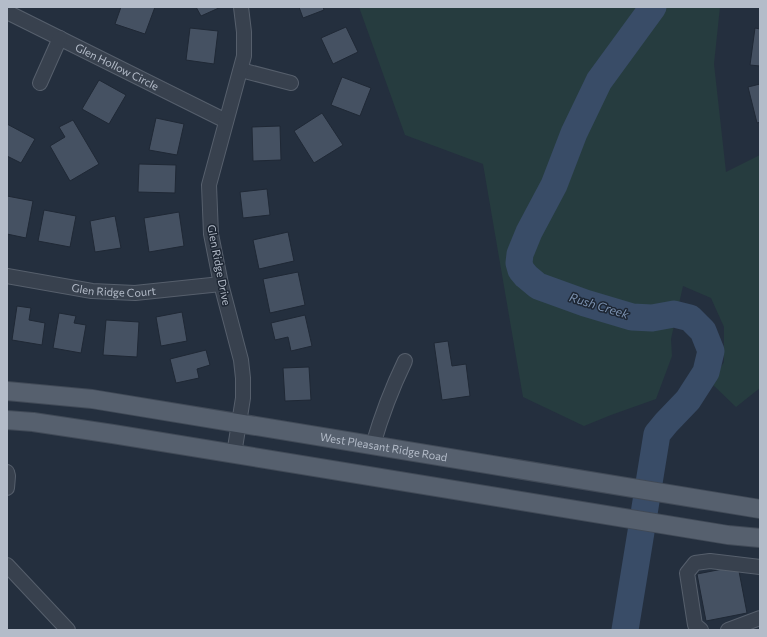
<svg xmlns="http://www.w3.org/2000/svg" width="767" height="637" viewBox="0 0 767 637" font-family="Commissioner,sans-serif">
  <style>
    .green { fill: #263c3f }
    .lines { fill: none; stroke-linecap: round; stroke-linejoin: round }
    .river { stroke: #394c67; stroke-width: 27 }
    .building { fill: #455162; stroke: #1f2835 }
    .minor-casing { stroke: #565f6c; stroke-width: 16 }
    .major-casing { stroke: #414a57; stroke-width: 20 }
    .minor { stroke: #38414e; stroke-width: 14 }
    .major { stroke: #56606e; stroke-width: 18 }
    .labels { text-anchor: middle; stroke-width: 3; stroke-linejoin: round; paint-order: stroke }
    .street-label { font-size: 11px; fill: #b4bcc9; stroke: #1d2633 }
    .water-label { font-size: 12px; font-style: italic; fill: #7c92b1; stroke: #1d2633 }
  </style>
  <rect width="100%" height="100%" fill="#242f3e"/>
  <path class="green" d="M359 7H720L714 64 726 172 760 155V388L736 407 711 383 724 362V327L711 298 683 286 671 339 672 356 656 399 611 415 584 426 523 397 483 164 405 135Z"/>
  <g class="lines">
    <path class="river" d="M625 630 657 434 666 423 688 400 706 372 711 351 703 331 690 318 674 314 652 318 632 317 585 303 538 286 526 276 521 270 519 263 520 254 529 232 554 185 574 133 599 81 653 7"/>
  </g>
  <g class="building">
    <path d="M121 7H155L145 34 115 24Z"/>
    <path d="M196 7H221L201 16Z"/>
    <path d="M299 7H323L324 10 303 18Z"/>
    <path d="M346 27 358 52 333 64 321 38Z"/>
    <path d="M190 28 218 31 214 64 186 60Z"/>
    <path d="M755 28 760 29V66L750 65Z"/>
    <path d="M342 77 371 88 360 116 331 105Z"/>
    <path d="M99 80 126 95 109 124 82 109Z"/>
    <path d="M760 84V122L757 123 748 87Z"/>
    <path d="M322 113 343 145 314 163 294 131Z"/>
    <path d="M156 118 184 124 177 155 149 150Z"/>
    <path d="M73 120 99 164 70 181 50 146 65 137 59 127Z"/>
    <path d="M7 124 35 139 21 163 7 156Z"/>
    <path d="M280 126 281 160 253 161 252 127Z"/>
    <path d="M139 164 176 165 175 193 138 192Z"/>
    <path d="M267 189 270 215 243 218 240 192Z"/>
    <path d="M7 196 33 201 26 238 7 234Z"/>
    <path d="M44 210 76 216 70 247 38 241Z"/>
    <path d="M179 212 184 246 149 252 144 218Z"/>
    <path d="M115 216 121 248 95 252 90 221Z"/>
    <path d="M288 232 294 261 259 269 253 240Z"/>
    <path d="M298 272 305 305 270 313 263 279Z"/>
    <path d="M17 306 31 308 29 320 45 323 42 345 12 340Z"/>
    <path d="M182 312 187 341 161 346 156 317Z"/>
    <path d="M59 313 76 316 74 323 86 325 81 353 53 348Z"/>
    <path d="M305 315 312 346 291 351 288 337 275 340 271 323Z"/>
    <path d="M106 320 139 322 137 357 103 355Z"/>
    <path d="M448 341 452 366 466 364 470 396 442 400 434 343Z"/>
    <path d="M206 350 210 365 197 369 199 378 176 383 170 359Z"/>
    <path d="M309 367 311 400 285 401 283 368Z"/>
    <path d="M738 566 747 613 706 621 697 574Z"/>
  </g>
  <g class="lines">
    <defs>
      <g id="minor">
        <path id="s1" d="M7 12 226 121"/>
        <path d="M241 70 291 83"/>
        <path d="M40 83 60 38"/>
        <path id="s2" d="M7 276 92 291 135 293 221 284"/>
        <path d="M373 445C381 417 392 388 405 361"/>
        <path d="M234 454 243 398V378L241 360 221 284 211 234 209 185 244 56V32L241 7"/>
        <path d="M7 472 8 476 7 488"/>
        <path d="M7 565 68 630"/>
        <path d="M701 630 695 625 687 573 695 563 710 561 760 567"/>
        <path d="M728 630 760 618"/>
      </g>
      <g id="major">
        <path id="s3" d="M7 391 92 399 760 509"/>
        <path d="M7 420 33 422 113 434 728 535 760 538"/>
      </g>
    </defs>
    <use href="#minor" class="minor-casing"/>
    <use href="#major" class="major-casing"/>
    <use href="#minor" class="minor"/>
    <use href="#major" class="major"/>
  </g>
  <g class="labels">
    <g class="street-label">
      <text dy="4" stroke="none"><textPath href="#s1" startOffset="123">Glen Hollow Circle</textPath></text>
      <text transform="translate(219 265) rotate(79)" y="4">Glen Ridge Drive</text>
      <text dy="4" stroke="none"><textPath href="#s2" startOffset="108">Glen Ridge Court</textPath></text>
      <text dy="4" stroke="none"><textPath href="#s3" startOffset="381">West Pleasant Ridge Road</textPath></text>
    </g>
    <g class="water-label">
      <text transform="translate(599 306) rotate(17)" y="4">Rush Creek</text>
    </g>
  </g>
  <rect width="767" height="637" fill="none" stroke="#b4bcc9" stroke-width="16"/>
</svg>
